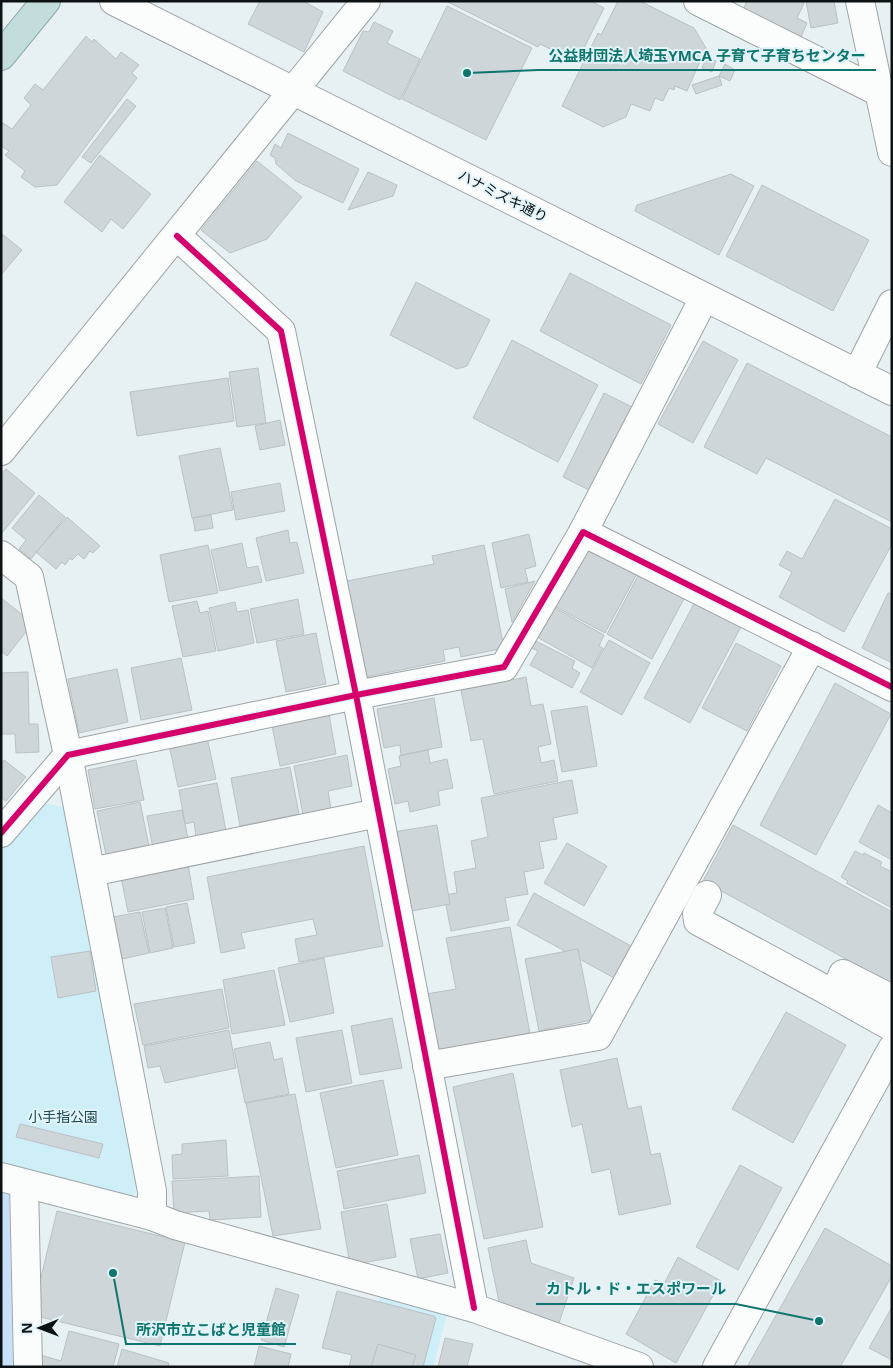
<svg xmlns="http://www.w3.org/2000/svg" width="893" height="1368" viewBox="0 0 893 1368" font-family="'Noto Sans','Noto Sans JP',sans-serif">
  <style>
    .green { fill: #ceeff8 }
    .water { fill: #c9e0fb }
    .building { fill: #ced6d9; stroke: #b9c1c4 }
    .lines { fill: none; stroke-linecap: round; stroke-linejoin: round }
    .minor-casing { stroke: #9da4a6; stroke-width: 30 }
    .highway-casing { stroke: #8ba9aa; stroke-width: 30 }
    .minor { stroke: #fbfdfd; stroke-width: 28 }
    .highway { stroke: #c3dddd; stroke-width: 28 }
    .cycleway-casing { stroke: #e2f4f9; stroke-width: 9 }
    .cycleway { stroke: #d6006c; stroke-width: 6 }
    .labels { text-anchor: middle; stroke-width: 4; stroke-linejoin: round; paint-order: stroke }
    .street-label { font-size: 14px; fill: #0c1214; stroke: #e2f4f9 }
    .park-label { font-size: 14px; fill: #1b4853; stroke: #e2f4f9 }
    .leader { fill: none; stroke: #0f766e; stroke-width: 2 }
    .callout-dot { fill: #0f766e; stroke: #e2f4f9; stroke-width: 2 }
    .callout-label { font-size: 15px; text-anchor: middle; font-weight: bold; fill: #0f766e; stroke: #e2f4f9; stroke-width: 4; stroke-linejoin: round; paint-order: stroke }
  </style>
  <rect width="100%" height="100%" fill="#e7f1f4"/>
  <g class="green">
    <path d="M41 802 63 807 139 1190 130 1199 1 1165V851Z"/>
    <path d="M380 1297 447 1314 433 1367H423L436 1318 378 1303Z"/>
  </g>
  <path class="water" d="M1 1191 9 1194 13 1367H1Z"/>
  <g class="building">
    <path d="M260 1H303L323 12 304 52 248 24Z"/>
    <path d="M446 1H591L604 8 577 62 540 44 538 47Z"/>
    <path d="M618 1H640L694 28 706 48 687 91 675 86 674 90 669 88 663 101 655 98 650 111 631 104 626 117 603 127 562 106 598 33 601 35Z"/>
    <path d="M747 1H799L804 3 797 18 807 23 801 37 743 10Z"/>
    <path d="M806 1H834L838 23 811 28Z"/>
    <path d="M447 6 532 48 486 140 402 99Z"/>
    <path d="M374 22 393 31 387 43 420 59 400 100 343 71 363 31 369 32Z"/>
    <path d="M86 36 92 42 94 39 116 59 121 52 139 65 132 73 137 78 57 185 35 187 21 177 25 171 5 155 9 151 1 146V125L3 123 12 129 31 105 24 98 35 84 43 90Z"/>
    <path d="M707 57 716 61 712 72 702 68Z"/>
    <path d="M725 64 735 70 730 81 719 76Z"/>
    <path d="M719 76 722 85 696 94 692 85Z"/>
    <path d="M127 99 136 106 91 163 82 157Z"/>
    <path d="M288 133 359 169 343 203 296 181 276 164 275 158 270 155 275 144 281 148Z"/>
    <path d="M100 155 151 194 123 229 111 219 102 232 64 202Z"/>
    <path d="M257 161 302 197 267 239 230 253 201 230Z"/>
    <path d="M368 172 397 185 393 196 348 210Z"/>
    <path d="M731 174 754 186 719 255 635 211 637 205Z"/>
    <path d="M762 185 869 240 833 311 726 256Z"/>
    <path d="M1 233 22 250 1 275Z"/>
    <path d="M570 273 671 325 641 384 540 331Z"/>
    <path d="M416 282 490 320 467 366 457 369 390 335Z"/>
    <path d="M512 340 598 385 558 462 473 418Z"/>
    <path d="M703 341 738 360 693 443 658 424Z"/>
    <path d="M747 363 892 437V522L766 458 757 474 704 447Z"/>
    <path d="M258 368 266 423 237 427 229 372Z"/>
    <path d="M228 378 234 421 137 436 130 392Z"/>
    <path d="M604 393 634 408 593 492 563 477Z"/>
    <path d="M280 420 285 445 260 450 255 426Z"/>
    <path d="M220 448 233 510 192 518 179 456Z"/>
    <path d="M6 469 35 493 1 534V475Z"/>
    <path d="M280 483 285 511 236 520 231 492Z"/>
    <path d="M39 495 65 517 31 559 19 549 26 540 12 528Z"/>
    <path d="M835 499 892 529V544L844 632 779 597 792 572 779 565 787 551 802 559Z"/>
    <path d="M211 515 213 528 195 531 193 518Z"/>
    <path d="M67 517 100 546 93 553 90 551 84 559 78 554 72 560 70 558 65 565 62 562 56 569 36 552Z"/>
    <path d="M288 530 290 543 297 542 304 573 266 581 256 538Z"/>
    <path d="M529 534 536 566 525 569 528 582 501 588 492 543Z"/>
    <path d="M242 543 247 568 258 566 262 582 220 591 211 550Z"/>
    <path d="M588 543 639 570 605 633 554 606Z"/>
    <path d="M208 545 218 593 169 602 160 555Z"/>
    <path d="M484 545 504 648 461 657 459 647 443 650 445 661 366 677 347 581 434 564 432 556Z"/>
    <path d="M641 570 686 595 652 659 607 634Z"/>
    <path d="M535 581 512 622 505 589Z"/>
    <path d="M888 593 892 594V663L862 648Z"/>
    <path d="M1 598 33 623 7 656 1 651Z"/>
    <path d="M697 598 743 623 690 723 644 698Z"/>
    <path d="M298 599 304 634 257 643 250 609Z"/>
    <path d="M197 601 200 613 208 611 216 651 183 657 172 606Z"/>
    <path d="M235 602 237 612 248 610 254 643 218 651 209 608Z"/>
    <path d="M553 607 604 635 599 646 603 648 592 668 537 637Z"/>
    <path d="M316 633 326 684 286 692 276 641Z"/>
    <path d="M609 640 650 663 622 715 580 692Z"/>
    <path d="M536 641 575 661 572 668 580 673 572 688 530 665 538 651 532 648Z"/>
    <path d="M736 643 781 666 747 731 702 708Z"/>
    <path d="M181 658 192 710 141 720 131 668Z"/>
    <path d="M117 669 128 722 79 733 68 679Z"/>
    <path d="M28 672 29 724H38L39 752 16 753 15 734H1V673Z"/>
    <path d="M526 677 531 706 543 704 551 744 538 747 541 763 554 760 558 781 494 794 483 739 471 741 461 690Z"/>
    <path d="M835 683 891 714 816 855 760 825Z"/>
    <path d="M434 698 442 747 401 755 400 745 384 748 377 709Z"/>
    <path d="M587 706 597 766 562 772 551 711Z"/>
    <path d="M329 714 336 754 280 766 272 726Z"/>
    <path d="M207 737 216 779 178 787 170 749 179 747 178 743Z"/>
    <path d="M428 750 430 763 447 759 453 788 438 791 440 805 410 812 408 801 395 804 388 769 401 766 399 756Z"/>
    <path d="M347 755 352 786 328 791 331 809 303 815 294 766Z"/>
    <path d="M4 760 26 777 6 801 1 797V764Z"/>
    <path d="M136 760 144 800 95 809 88 770Z"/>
    <path d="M290 767 299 814 240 826 231 778Z"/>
    <path d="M572 780 578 813 553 818 557 839 539 842 544 868 524 872 528 894 505 898 509 920 451 931 444 895 457 893 454 872 476 868 471 841 488 837 481 798Z"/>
    <path d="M217 783 226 831 196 837 194 822 185 824 179 790Z"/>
    <path d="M140 802 150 851 107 860 97 811Z"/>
    <path d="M878 805 892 813V860L859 842Z"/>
    <path d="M182 810 189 843 153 849 147 816Z"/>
    <path d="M437 825 450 904 406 912 393 832Z"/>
    <path d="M733 825 892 912V981L890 983 703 881Z"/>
    <path d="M567 843 607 866 584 906 544 883Z"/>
    <path d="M364 846 383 946 299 962 295 939 317 935 313 919 241 933 245 948 221 953 207 877Z"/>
    <path d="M855 851 863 855 864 853 882 862 880 866 892 872V908L846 883 848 881 841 877Z"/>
    <path d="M187 859 194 899 128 912 120 872Z"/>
    <path d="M534 893 633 947 616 979 517 925Z"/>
    <path d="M187 903 195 943 174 947 166 907Z"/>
    <path d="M165 908 173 948 150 953 142 912Z"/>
    <path d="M140 912 149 953 122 959 113 917Z"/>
    <path d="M510 927 530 1033 437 1050 426 994 456 989 446 938Z"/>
    <path d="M578 949 592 1020 539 1031 525 959Z"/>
    <path d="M90 951 96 991 58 998 51 957Z"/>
    <path d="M324 958 334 1013 290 1022 278 968Z"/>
    <path d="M274 970 285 1025 232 1034 223 980Z"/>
    <path d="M222 989 229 1028 143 1045 134 1004Z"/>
    <path d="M786 1012 846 1045 793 1143 732 1109Z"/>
    <path d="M392 1018 402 1068 360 1075 351 1026Z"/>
    <path d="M229 1030 236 1068 165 1083 160 1066 148 1068 144 1046Z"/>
    <path d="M342 1030 352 1083 306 1092 296 1038Z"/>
    <path d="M270 1042 274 1060 282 1058 289 1094 245 1103 234 1049Z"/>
    <path d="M617 1058 628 1109 641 1106 651 1155 660 1153 671 1204 619 1215 610 1169 592 1173 582 1124 572 1127 560 1070Z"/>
    <path d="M513 1073 543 1227 484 1239 453 1087Z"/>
    <path d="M383 1080 398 1155 336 1168 320 1093Z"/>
    <path d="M295 1094 321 1229 273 1236 246 1103Z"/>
    <path d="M20 1124 103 1144 99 1158 16 1137Z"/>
    <path d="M226 1140 228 1176 173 1179 172 1155 182 1154V1144Z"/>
    <path d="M419 1155 426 1193 344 1209 337 1171Z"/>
    <path d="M740 1165 782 1188 738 1270 696 1247Z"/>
    <path d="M259 1176 261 1217 210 1220 209 1211 174 1213 172 1181Z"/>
    <path d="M387 1204 396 1257 350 1265 341 1212Z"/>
    <path d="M57 1211 185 1242 160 1346 32 1315Z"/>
    <path d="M825 1228 892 1266V1276L840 1367H747Z"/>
    <path d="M440 1234 448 1273 418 1279 410 1239Z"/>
    <path d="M526 1240 531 1263 574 1278 559 1323 499 1302 488 1248Z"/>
    <path d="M678 1257 721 1281 676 1363 626 1334 655 1280 664 1284Z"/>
    <path d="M276 1288 299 1295 284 1347 261 1340Z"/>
    <path d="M337 1291 434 1316 436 1318 423 1367H349L352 1355 322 1348Z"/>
    <path d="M892 1307V1360L869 1348Z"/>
    <path d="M69 1331 119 1344 113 1367H33L37 1354 61 1361Z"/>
    <path d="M445 1338 473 1344 467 1367H438Z"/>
    <path d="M378 1344 416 1355 412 1367H371Z"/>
    <path d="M259 1346 291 1354 288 1367H254Z"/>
    <path d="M122 1349 169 1363 168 1367H117Z"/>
  </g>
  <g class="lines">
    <defs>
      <g id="minor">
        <path d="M114 1 892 391"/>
        <path d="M698 1 879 92"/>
        <path d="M860 1 892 152"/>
        <path d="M177 236 281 331 356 695 474 1308"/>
        <path d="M857 374 892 304"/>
        <path d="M1 451 366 1"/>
        <path d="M583 532 704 298"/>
        <path d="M1 555 29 577 68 755 152 1191V1216"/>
        <path d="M1 833 68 755 356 695 504 667 583 532 892 687"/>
        <path d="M91 872 378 813"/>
        <path d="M707 895 697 914 698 921 828 991 837 989 843 974 892 999"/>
        <path d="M828 991 892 1027"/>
        <path d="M427 1066 598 1036 812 646"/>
        <path d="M1 1177 152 1216 175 1225 474 1308 639 1367"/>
        <path d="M24 1184 28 1367"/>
        <path d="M717 1367 892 1049"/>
      </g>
      <path id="highway" d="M1 56 46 1"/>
    </defs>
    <use href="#minor" class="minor-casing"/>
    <use href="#highway" class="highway-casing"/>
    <use href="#minor" class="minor"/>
    <use href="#highway" class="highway"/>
    <defs>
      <g id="cycleway">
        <path d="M177 236 281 331 356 695 474 1308"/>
        <path d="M1 833 68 755 356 695 504 667 583 532 892 687"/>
      </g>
    </defs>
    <use href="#cycleway" class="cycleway-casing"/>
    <use href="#cycleway" class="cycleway"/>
  </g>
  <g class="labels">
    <g class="street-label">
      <text transform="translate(503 196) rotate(27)" y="5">ハナミズキ通り</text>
    </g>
    <g class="park-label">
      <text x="63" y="1122">小手指公園</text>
    </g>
  </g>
  <path class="leader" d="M467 73L538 70H876M819 1321L736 1304H536M113 1273L126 1344H296"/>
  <g class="callout-dot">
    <circle cx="467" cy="73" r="5"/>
    <circle cx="819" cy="1321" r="5"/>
    <circle cx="113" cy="1273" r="5"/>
  </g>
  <g class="callout-label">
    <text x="707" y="61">公益財団法人埼玉YMCA 子育て子育ちセンター</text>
    <text x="636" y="1294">カトル・ド・エスポワール</text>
    <text x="211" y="1335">所沢市立こばと児童館</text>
  </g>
  <rect width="893" height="1368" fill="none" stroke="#0c1214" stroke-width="5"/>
  <g transform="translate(40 1328) rotate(269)" stroke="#e2f4f9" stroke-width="4" paint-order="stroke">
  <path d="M0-4L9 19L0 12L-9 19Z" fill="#0c1214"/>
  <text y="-8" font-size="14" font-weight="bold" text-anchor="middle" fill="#0c1214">N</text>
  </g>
</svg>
